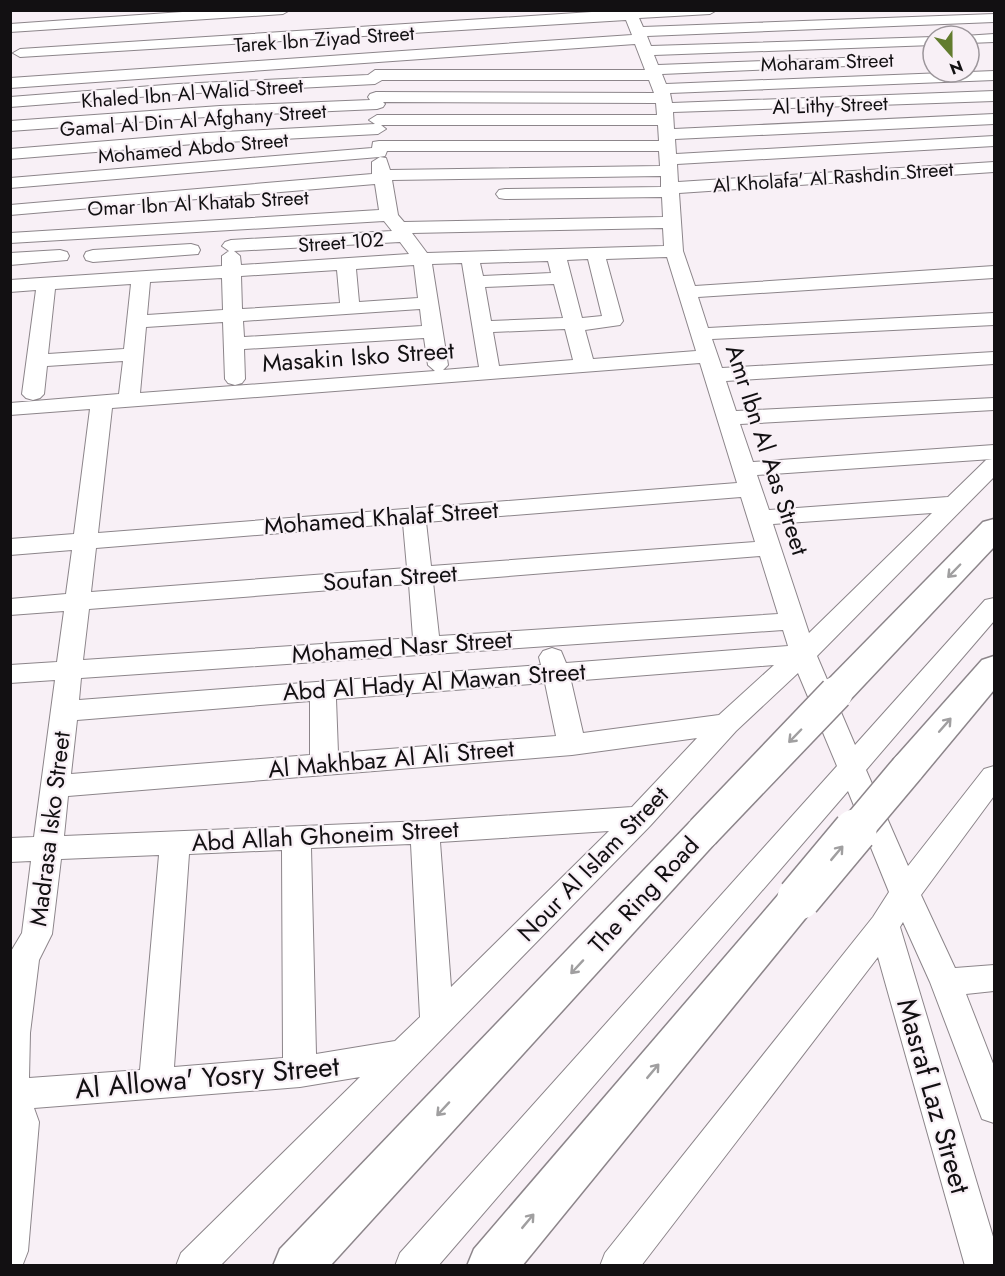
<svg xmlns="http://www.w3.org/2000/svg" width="1005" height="1276" viewBox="0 0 1005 1276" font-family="Jost,sans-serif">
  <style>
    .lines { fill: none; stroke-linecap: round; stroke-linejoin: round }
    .minor-casing { stroke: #8c858a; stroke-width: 2 }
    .highway-casing { stroke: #8c858a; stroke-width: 3 }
    .minor { fill: #fff; fill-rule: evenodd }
    .highway { fill: #fff; fill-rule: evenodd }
    .highway-bridge-far1-casing { stroke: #8c858a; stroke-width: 36; stroke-linecap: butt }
    .highway-bridge-casing { stroke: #8c858a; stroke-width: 46; stroke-linecap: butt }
    .highway-bridge-far1 { stroke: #fff; stroke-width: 33 }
    .highway-bridge { stroke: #fff; stroke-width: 43 }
    .oneway { stroke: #a09fa0 }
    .labels { text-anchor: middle; stroke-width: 4.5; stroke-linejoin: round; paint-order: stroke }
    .far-street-label { font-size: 20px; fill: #121012; stroke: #f8f0f6 }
    .street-label { font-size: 24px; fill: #121012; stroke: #f8f0f6 }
    .near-street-label { font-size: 28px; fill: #121012; stroke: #f8f0f6 }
  </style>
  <rect width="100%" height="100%" fill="#f8f0f6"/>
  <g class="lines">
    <defs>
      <g id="minor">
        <path d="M211 10H290L283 14 10 32V24Z"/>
        <path d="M622 10H717L710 14 639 18 643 27 994 14V22L647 36 651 46 933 37V45L654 55 658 65 870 57 877 61 870 65 662 74 666 84 994 71V80L670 93 672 103 994 91V101L673 112 674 129 994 114V124L675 139 676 154 994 136V146L677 164 678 182 994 162V172L679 193 683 251 695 286 994 266V278L698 297 708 328 994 313V325L712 339 722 368 994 352V364L726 381 736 411 994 398V410L740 424 753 462 994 445V477L817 656 855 745 985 600 994 598V621L866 770 908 866 984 769 994 766V796L921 895 955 968 994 965V991L966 994 994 1066V1123L982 1119 930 982 903 922 900 927 994 1240V1266H965L878 957 641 1266H600L605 1253 873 917 889 892 848 791 438 1266H395L400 1253 837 766 798 673 736 731 650 826 220 1266H176L181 1253 360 1077 300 1087 34 1108 39 1122 28 1251 23 1264 10 1266V953L22 933 31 861 10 862V838L34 837 55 680 10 683V665L57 662 64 611 10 615V599L66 594 72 550 10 555V539L74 534 90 409 10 415V403L119 394 123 361 47 366 44 394 40 398 33 400 26 398 22 394 36 290 10 292V280L222 266V256L229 251 222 246 225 242 231 240 392 231 384 221 10 243V233L379 210 375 184 10 215V205L372 174V162L380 157 386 158 390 170 660 166 659 151H387L385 156 379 157 10 188V178L372 148 373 142 379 141H659L658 125H381L386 129 378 134 206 143 10 159V149L206 133 375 124 369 120 377 115H657L656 103 383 102 385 104 383 107 377 109 220 116 10 131V121L220 106 370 100 368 97 370 94 376 92 654 93 649 80H382L375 84 178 94 10 107V97L178 84 368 75 375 70H645L635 44 10 88V78L632 35 626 20 20 57 13 53 20 49ZM661 176V187L505 189 499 190 496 194 499 198 505 199 662 197 663 217 404 222 398 215 392 180ZM663 228 664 246 427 253 412 233ZM400 242 409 254 241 265 240 256 234 251ZM667 257 696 351 593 359 585 330 620 325 623 321 606 259ZM588 259 602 316 582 318 567 260ZM548 261 551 273 483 276 480 263ZM462 263 479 367 443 370 448 365 432 264ZM414 265 418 298 359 302 356 269ZM337 270 340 303 242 309 241 276ZM222 278 223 310 147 315 150 282ZM131 284 124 349 48 354 55 289ZM554 284 563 318 491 321 485 287ZM420 309 422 326 244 337 243 321ZM223 322 225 379 228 383 235 385 242 383 245 379 244 349 424 338 428 365 435 371 140 393 146 327ZM565 329 573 360 499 366 493 332ZM700 363 737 483 98 533 112 408ZM992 459 986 460 948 497 769 510 757 475ZM741 497 755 542 431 566 426 522ZM932 513 809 633 773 524ZM403 523 407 568 91 592 96 548ZM760 556 778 614 439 636 433 582ZM409 584 413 638 83 660 89 609ZM783 630 788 646 566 663 561 651 552 648 543 651 539 657 541 665 79 700 81 678ZM774 665 719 715 583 733 571 681ZM545 683 556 736 338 753 336 699ZM310 701V755L71 774 77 720ZM697 738 632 807 425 821 64 836 68 796 572 755ZM609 831 451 987 440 842ZM411 844 420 1017 395 1041 316 1054 311 848ZM282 850 283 1058 174 1067 189 854ZM159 855 140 1070 29 1078 30 1033 39 960 52 934 61 859Z"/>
        <path d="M994 34V42L969 43V36H964Z"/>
        <path d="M191 244 198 246 200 250 198 254 93 262 86 260 84 256 86 252 93 250Z"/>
        <path d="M60 250 67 252 69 256 67 260 10 265V253Z"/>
      </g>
      <g id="highway">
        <path d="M994 519V547L848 702 836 705 824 702 819 693 824 684 983 522Z"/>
        <path d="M994 656V690L920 779 907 782 894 779 889 769 894 759 982 660Z"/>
        <path d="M703 817 716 822 722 832 716 842 330 1266H273L280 1249 690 822Z"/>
        <path d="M799 882 813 887 819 898 813 909 522 1266H467L474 1249 785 887Z"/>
      </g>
    </defs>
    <use href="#minor" class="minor-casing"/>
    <use href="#highway" class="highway-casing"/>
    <use href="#minor" class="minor"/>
    <use href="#highway" class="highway"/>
    <defs>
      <g id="highway-bridge-far1">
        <path d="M703 832 836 693"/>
        <path d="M854 832 907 769"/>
      </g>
      <path id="highway-bridge" d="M799 898 855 831"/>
    </defs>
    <use href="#highway-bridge-far1" class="highway-bridge-far1-casing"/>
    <use href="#highway-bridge" class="highway-bridge-casing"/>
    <use href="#highway-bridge-far1" class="highway-bridge-far1"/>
    <use href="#highway-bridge" class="highway-bridge"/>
  </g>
  <defs><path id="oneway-shaft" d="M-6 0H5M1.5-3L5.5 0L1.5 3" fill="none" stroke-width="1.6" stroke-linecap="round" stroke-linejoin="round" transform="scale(1.5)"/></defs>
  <g class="oneway">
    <use href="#oneway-shaft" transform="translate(954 571) rotate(134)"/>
    <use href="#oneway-shaft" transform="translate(945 725) rotate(-49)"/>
    <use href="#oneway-shaft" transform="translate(795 736) rotate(134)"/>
    <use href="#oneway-shaft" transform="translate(837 853) rotate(-50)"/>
    <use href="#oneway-shaft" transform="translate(577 967) rotate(133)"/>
    <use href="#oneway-shaft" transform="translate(653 1071) rotate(-50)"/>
    <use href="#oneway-shaft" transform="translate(443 1109) rotate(133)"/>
    <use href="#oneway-shaft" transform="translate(528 1221) rotate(-50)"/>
  </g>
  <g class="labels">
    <g class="far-street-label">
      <text transform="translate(324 39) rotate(-4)" y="7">Tarek Ibn Ziyad Street</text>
      <text transform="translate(827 62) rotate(-2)" y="7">Moharam Street</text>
      <text transform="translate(192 93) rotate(-4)" y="7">Khaled Ibn Al Walid Street</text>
      <text transform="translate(830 105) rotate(-2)" y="7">Al Lithy Street</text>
      <text transform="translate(193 120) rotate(-4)" y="7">Gamal Al Din Al Afghany Street</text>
      <text transform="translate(193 148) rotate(-5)" y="7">Mohamed Abdo Street</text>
      <text transform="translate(833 177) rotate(-4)" y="7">Al Kholafa' Al Rashdin Street</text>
      <text transform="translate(198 203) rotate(-3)" y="7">Omar Ibn Al Khatab Street</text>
      <text transform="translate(341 242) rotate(-4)" y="7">Street 102</text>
    </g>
    <g class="street-label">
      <text transform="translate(358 357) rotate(-4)" y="8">Masakin Isko Street</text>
      <text transform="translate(767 450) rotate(72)" y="8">Amr Ibn Al Aas Street</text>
      <text transform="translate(381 518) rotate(-4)" y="8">Mohamed Khalaf Street</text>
      <text transform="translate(390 578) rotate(-4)" y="8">Soufan Street</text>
      <text transform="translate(402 647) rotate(-4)" y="8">Mohamed Nasr Street</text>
      <text transform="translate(434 682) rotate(-4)" y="8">Abd Al Hady Al Mawan Street</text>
      <text transform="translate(391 759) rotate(-5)" y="8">Al Makhbaz Al Ali Street</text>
      <text transform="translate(50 829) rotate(-83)" y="8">Madrasa Isko Street</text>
      <text transform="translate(325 836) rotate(-3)" y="8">Abd Allah Ghoneim Street</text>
      <text transform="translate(593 864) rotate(-46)" y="8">Nour Al Islam Street</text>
      <text transform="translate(644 895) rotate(-47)" y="8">The Ring Road</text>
    </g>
    <g class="near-street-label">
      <text transform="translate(207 1077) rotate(-5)" y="10">Al Allowa' Yosry Street</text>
      <text transform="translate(934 1096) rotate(74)" y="10">Masraf Laz Street</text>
    </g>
  </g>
  <rect width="1005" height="1276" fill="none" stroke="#121012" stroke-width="24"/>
  <g transform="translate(951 54) rotate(159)"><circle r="28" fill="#f8f0f6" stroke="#9c969b" stroke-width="1.5"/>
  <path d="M0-4.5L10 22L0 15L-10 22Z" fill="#627c2e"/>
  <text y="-9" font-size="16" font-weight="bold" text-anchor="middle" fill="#121012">N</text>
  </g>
</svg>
